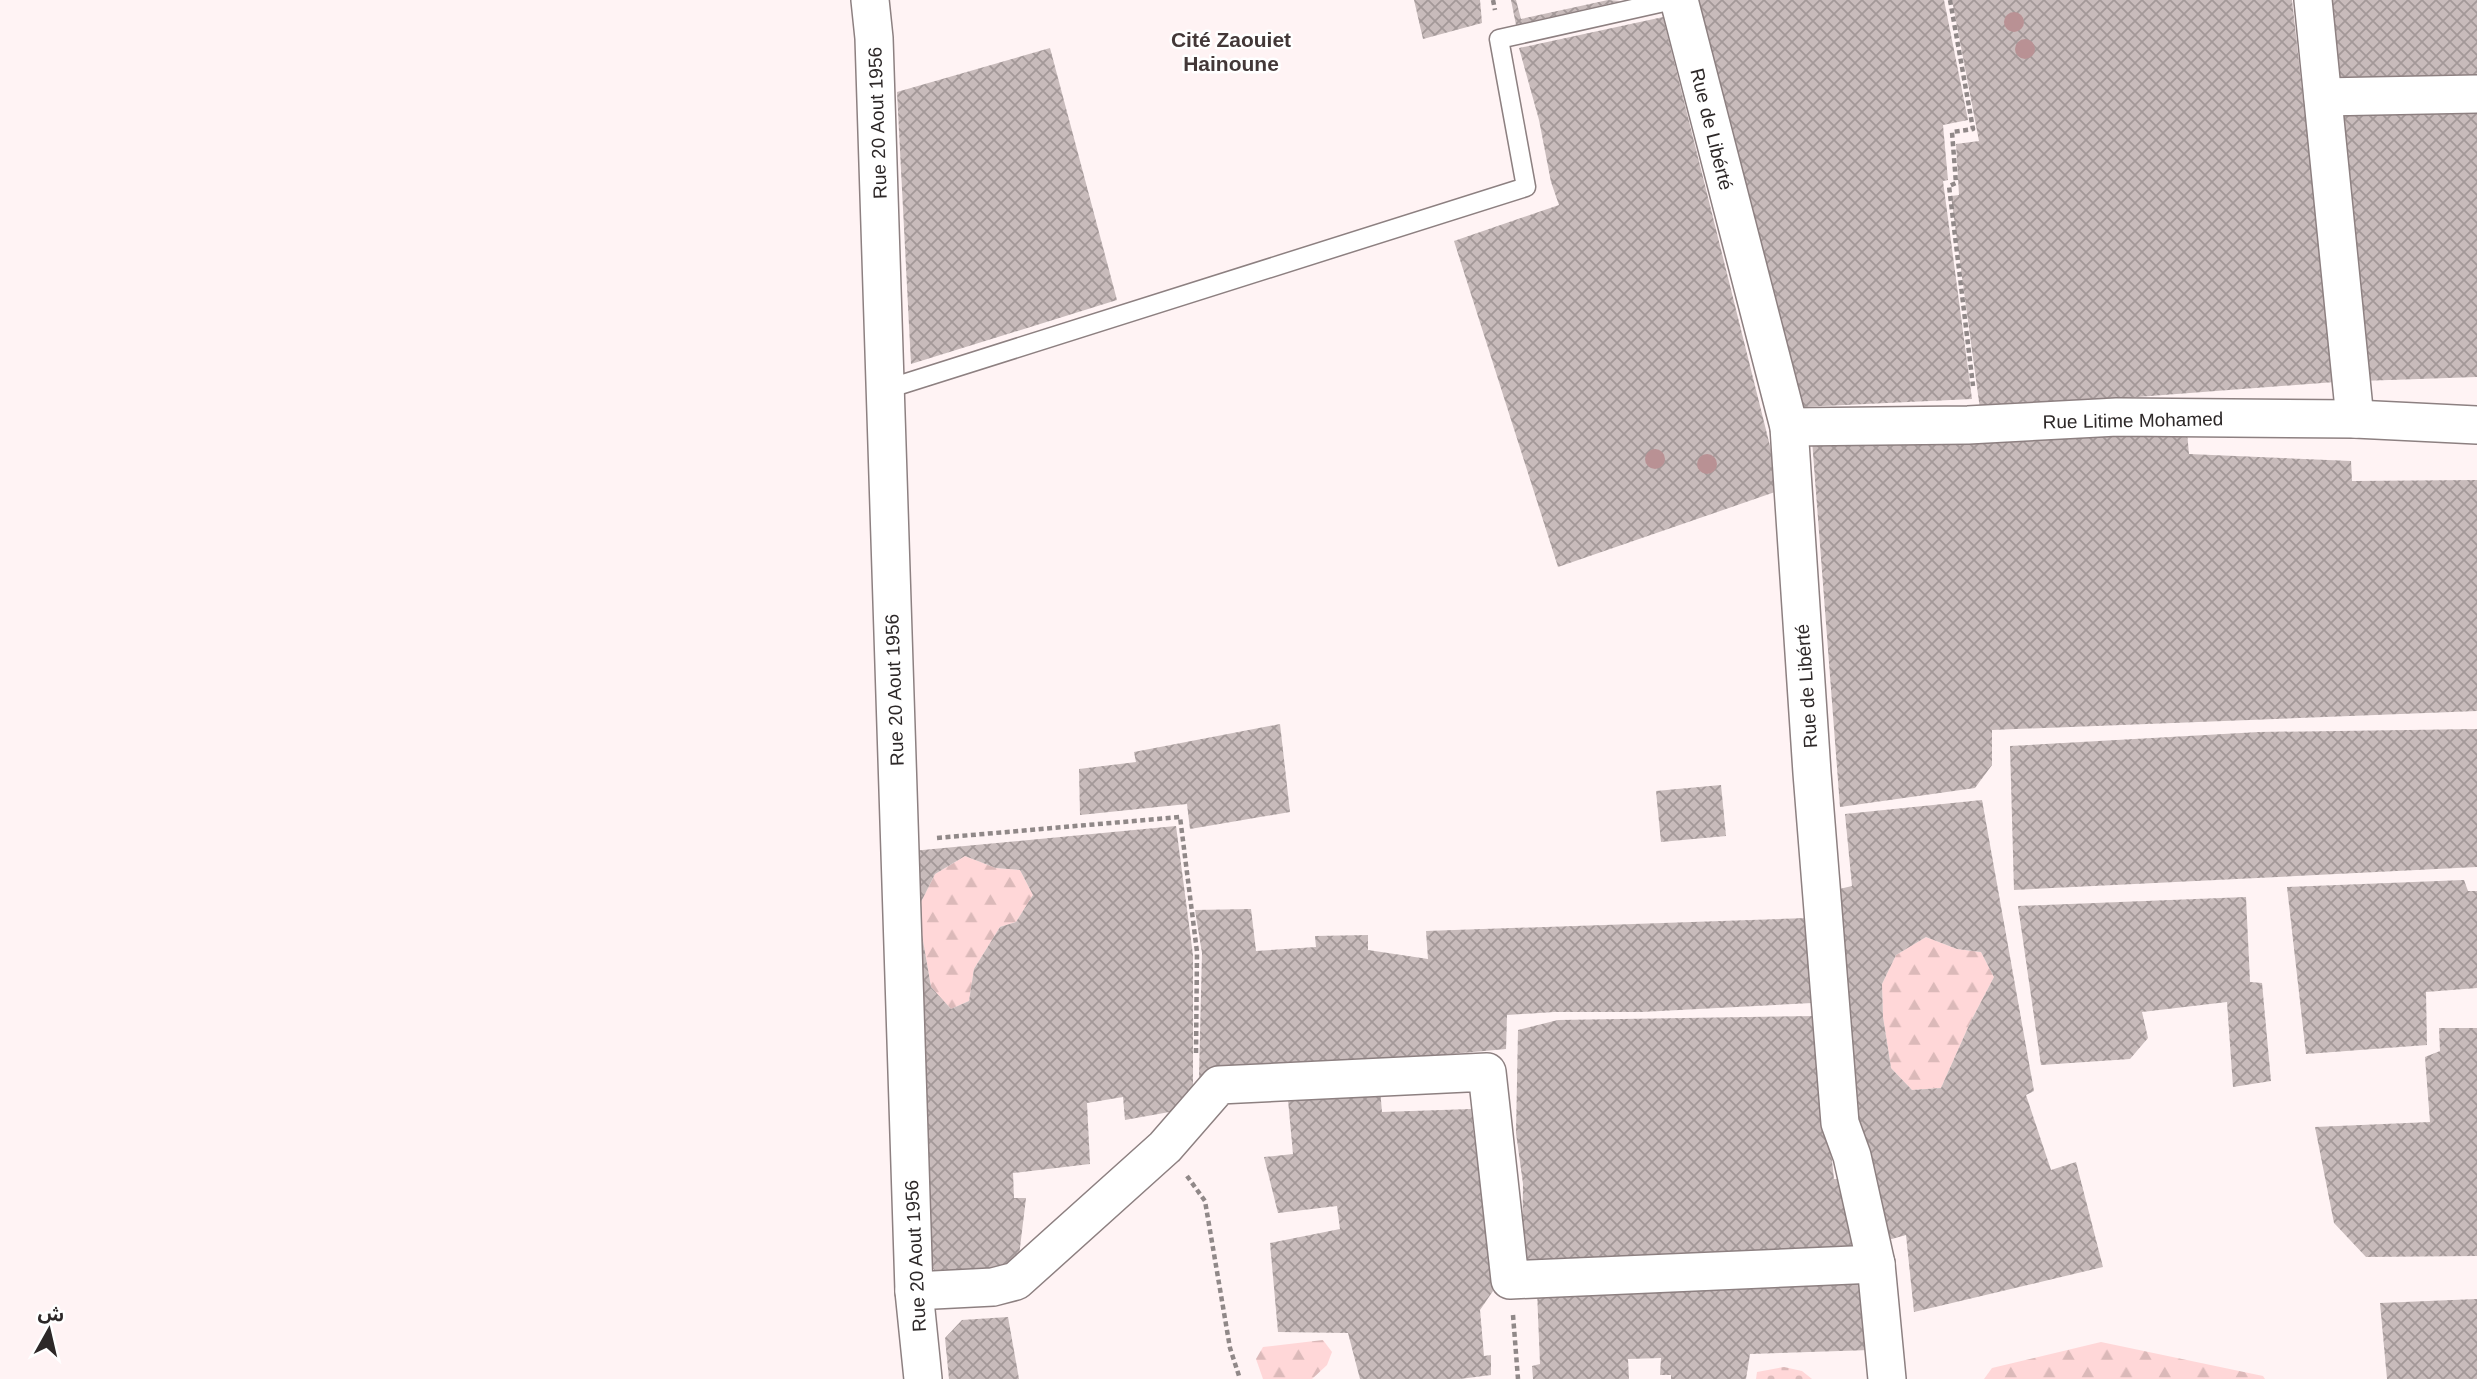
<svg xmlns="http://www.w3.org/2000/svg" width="2477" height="1379" viewBox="0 0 2477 1379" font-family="Helvetica,'Noto Sans Arabic',sans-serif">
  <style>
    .forest { fill: url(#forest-firs) }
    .cemetery { fill: url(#cemetery-stones) }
    .building { fill: url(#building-cross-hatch); fill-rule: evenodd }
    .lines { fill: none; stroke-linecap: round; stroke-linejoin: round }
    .lane-casing { stroke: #8d8081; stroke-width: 21 }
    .street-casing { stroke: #8d8081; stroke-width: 40 }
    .path { stroke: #908888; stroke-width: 4.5; stroke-dasharray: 5 3.5; stroke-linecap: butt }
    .lane { stroke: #fff; stroke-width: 18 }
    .street { stroke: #fff; stroke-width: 37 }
    .tree { fill: #b99194 }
    .labels { text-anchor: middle; stroke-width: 5; stroke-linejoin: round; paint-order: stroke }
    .street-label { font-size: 19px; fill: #2d2828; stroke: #fff }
    .neighbourhood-label { font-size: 21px; font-weight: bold; fill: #433838; stroke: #fff }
  </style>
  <defs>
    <pattern id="forest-firs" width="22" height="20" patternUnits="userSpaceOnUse" patternTransform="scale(1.75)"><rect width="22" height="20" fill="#ffd7d8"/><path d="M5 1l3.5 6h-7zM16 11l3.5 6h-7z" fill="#dbb9b9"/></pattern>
    <pattern id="cemetery-stones" width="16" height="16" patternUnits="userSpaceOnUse" patternTransform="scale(1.75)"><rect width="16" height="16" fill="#ffd7d8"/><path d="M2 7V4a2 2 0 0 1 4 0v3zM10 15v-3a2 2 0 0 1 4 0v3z" fill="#dbb9b9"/></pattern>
    <pattern id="building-cross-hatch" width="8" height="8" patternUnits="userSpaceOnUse" patternTransform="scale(1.75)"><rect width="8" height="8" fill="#c8bbbb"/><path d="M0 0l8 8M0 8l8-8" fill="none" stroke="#a39898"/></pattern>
  </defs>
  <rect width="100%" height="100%" fill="#fff3f4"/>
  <g class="forest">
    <path d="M965 856 996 868 1020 870 1033 895 1016 922 1000 927 974 969 969 1001 951 1009 931 987 922 936 921 902 935 874Z"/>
    <path d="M1926 937 1957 949 1981 952 1994 977 1970 1023 1941 1088 1912 1090 1891 1068 1883 1017 1882 984 1896 955Z"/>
    <path d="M1323 1340 1332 1352 1327 1365 1312 1379H1263L1256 1359 1263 1347Z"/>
    <path d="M2101 1342 2263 1376 2265 1379H1984L1992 1368Z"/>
  </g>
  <path class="cemetery" d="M1784 1367 1802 1371 1812 1379H1756L1757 1372Z"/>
  <g class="building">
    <path d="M1414 0H1480L1482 23 1423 39Z"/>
    <path d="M1511 0H1516L1521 19 1608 0 1621 1 1516 25Z"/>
    <path d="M1688 0H1944L1968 120 1943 125 1948 180 1943 181 1972 399 1802 407Z"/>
    <path d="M1952 0H2292L2335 382 1980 409 1951 196 1959 195 1956 144 1979 141Z"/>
    <path d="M2328 0H2477V75L2334 87Z"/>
    <path d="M1663 17 1781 490 1558 567 1454 241 1559 205 1551 182 1539 120 1519 48Z"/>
    <path d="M1050 48 1117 300 911 364 897 92Z"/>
    <path d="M2477 104V377L2360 381 2341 112Z"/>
    <path d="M2187 432 2189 454 2351 461 2352 481 2477 480V711L1992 730V765L1975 788 1840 807 1812 440Z"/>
    <path d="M1280 724 1290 812 1190 829 1187 804 1080 815 1079 769 1136 762 1134 752Z"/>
    <path d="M2477 729V867L2014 890 2010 746 2259 732Z"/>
    <path d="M1721 785 1726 836 1661 842 1656 791Z"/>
    <path d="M1982 800 2034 1091 2026 1095 2051 1170 2076 1162 2103 1267 1914 1312 1906 1235 1881 1242 1862 1126 1847 1104 1827 892 1852 886 1845 814ZM1926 937 1957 949 1981 952 1994 977 1970 1023 1941 1088 1912 1090 1891 1068 1883 1017 1882 984 1896 955Z"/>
    <path d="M1176 826 1193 955V1084L1197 1107 1125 1120 1123 1097 1087 1103 1090 1164 1013 1173 1014 1198H1026L1018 1264 941 1277 925 1260 912 851ZM965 856 996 868 1020 870 1033 895 1016 922 1000 927 974 969 969 1001 951 1009 931 987 922 935 921 902 935 874Z"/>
    <path d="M2464 880 2468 891H2477V988L2426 992 2427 1045 2306 1054 2287 887Z"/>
    <path d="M2246 897 2250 982 2262 983 2271 1081 2233 1087 2227 1002 2142 1012 2148 1038 2130 1059 2041 1065 2018 906Z"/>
    <path d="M1251 909 1256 951 1316 947 1315 936 1368 935V950L1428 959 1426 931 1806 918 1812 1003 1641 1012H1554L1507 1015 1506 1049 1199 1077 1202 953 1195 910Z"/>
    <path d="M1816 1016 1834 1179 1846 1180 1861 1253 1539 1270 1522 1255 1523 1184 1516 1133 1518 1030 1558 1020Z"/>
    <path d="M2439 1028H2477V1256L2366 1257 2334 1223 2315 1127 2430 1122 2425 1057 2440 1051Z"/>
    <path d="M1380 1089 1382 1112 1471 1109 1493 1291 1480 1310 1484 1356 1491 1355V1375L1460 1379H1360L1348 1333 1278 1332 1270 1243 1340 1229 1337 1206 1278 1213 1264 1157 1293 1154 1288 1100Z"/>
    <path d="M1857 1281 1871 1350 1750 1354 1746 1379H1671V1375H1660L1661 1358 1628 1359 1629 1379H1533L1532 1366 1540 1364 1537 1291Z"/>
    <path d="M2477 1299V1379H2387L2380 1303Z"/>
    <path d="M1008 1317 1019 1379H949L945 1338 962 1320Z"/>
  </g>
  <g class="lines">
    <defs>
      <path id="lane" d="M884 390 1526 187 1499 39 1673 0"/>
      <g id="street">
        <path d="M870 0 874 38 914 1291 923 1379"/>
        <path d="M1679 0 1789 427 1812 773 1840 1123 1852 1156 1876 1264 1887 1379"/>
        <path d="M2313 0 2355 419"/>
        <path d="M2323 97 2477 94"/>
        <path d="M1789 427 1968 425 2117 417 2355 419 2477 425"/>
        <path d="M914 1291 993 1287 1016 1281 1165 1147 1219 1085 1487 1072 1510 1280 1876 1264"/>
      </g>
    </defs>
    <use href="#lane" class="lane-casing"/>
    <use href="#street" class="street-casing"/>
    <g class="path">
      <path d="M1493 0 1495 10"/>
      <path d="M1950 0 1973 129 1952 132 1956 183 1949 186 1973 386"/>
      <path d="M937 838 1180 817 1197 952 1196 1054"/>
      <path d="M1187 1176 1205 1201 1230 1348 1240 1379"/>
      <path d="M1513 1315 1518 1379"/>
    </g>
    <use href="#lane" class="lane"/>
    <use href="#street" class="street"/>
  </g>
  <g class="tree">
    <circle cx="2014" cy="22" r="10"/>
    <circle cx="2025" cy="49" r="10"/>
    <circle cx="1655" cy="459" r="10"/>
    <circle cx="1707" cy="464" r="10"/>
  </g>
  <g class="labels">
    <g class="street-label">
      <text transform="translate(877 123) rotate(-92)" y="7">Rue 20 Aout 1956</text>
      <text transform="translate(1712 129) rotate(76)" y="7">Rue de Libérté</text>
      <text transform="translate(2133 420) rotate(-1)" y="7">Rue Litime Mohamed</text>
      <text transform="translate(1806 686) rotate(-94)" y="7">Rue de Libérté</text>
      <text transform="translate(894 690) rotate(-92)" y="7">Rue 20 Aout 1956</text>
      <text transform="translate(915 1256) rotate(-93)" y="7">Rue 20 Aout 1956</text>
    </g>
    <g class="neighbourhood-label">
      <text x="1231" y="47">Cité Zaouiet<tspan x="1231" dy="24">Hainoune</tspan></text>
    </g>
  </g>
  <g transform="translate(49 1330) rotate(8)" stroke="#ffffff" stroke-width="5" paint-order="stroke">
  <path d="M0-5L12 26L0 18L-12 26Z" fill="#2d2828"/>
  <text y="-10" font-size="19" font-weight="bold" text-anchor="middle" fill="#2d2828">ش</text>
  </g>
</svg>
